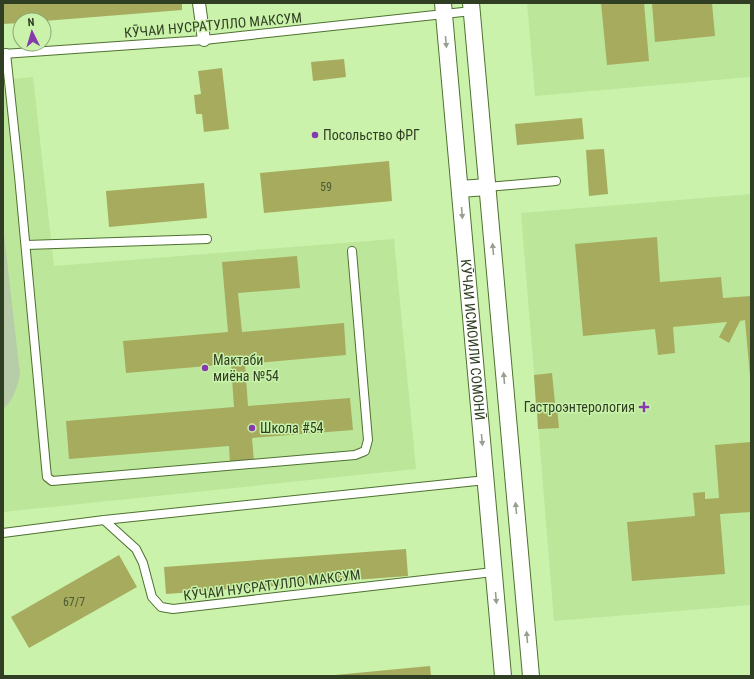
<svg xmlns="http://www.w3.org/2000/svg" width="754" height="679" viewBox="0 0 754 679" font-family="'Roboto Condensed',sans-serif">
  <style>
    .built { fill: #bce79a }
    .green { fill: #b8ccaa }
    .building { fill: #a6ab5d }
    .lines { fill: none; stroke-linecap: round; stroke-linejoin: round }
    .service-casing { stroke: #4f7130; stroke-width: 10 }
    .pedestrian-casing { stroke: #4f7130; stroke-width: 14 }
    .minor-casing { stroke: #4f7130; stroke-width: 18 }
    .service { stroke: #fff; stroke-width: 8 }
    .pedestrian { stroke: #fff; stroke-width: 12 }
    .minor { stroke: #fff; stroke-width: 16 }
    .oneway { fill: #989f91 }
    .poi-dot { fill: #863bad; stroke: #caf2ab; stroke-width: 1.5 }
    .labels { text-anchor: middle; stroke-width: 3; stroke-linejoin: round; paint-order: stroke }
    .number-label { font-size: 12px; fill: #4e5a32 }
    .street-label { font-size: 14px; fill: #303f23; stroke: #caf2ab }
    .poi-label { font-size: 14px; fill: #303f23; stroke: #caf2ab; text-anchor: start }
  </style>
  <rect width="100%" height="100%" fill="#caf2ab"/>
  <g class="built">
    <path d="M527 3H751V77L535 96Z"/>
    <path d="M33 77 54 266 394 239 416 469 3 512V80Z"/>
    <path d="M751 194V605L554 621 521 213Z"/>
  </g>
  <path class="green" d="M3 225 20 374C17 387 14 400 3 409Z"/>
  <g class="building">
    <path d="M3 3H182V10L44 21V20H20V23L3 24Z"/>
    <path d="M601 3H644L649 61 607 65Z"/>
    <path d="M652 3H712L715 36 655 42Z"/>
    <path d="M344 59 346 77 313 81 311 62Z"/>
    <path d="M222 68 229 129 204 132 202 114H196L194 95 201 94 198 71Z"/>
    <path d="M582 118 584 139 517 145 515 124Z"/>
    <path d="M604 149 608 194 589 196 586 150Z"/>
    <path d="M389 161 392 201 264 213 260 173Z"/>
    <path d="M204 183 207 218 109 227 106 191Z"/>
    <path d="M657 237 660 282 721 277 723 298 751 296V376H750L745 320 740 321 729 343 719 337 727 322 673 327 675 353 658 355 655 329 583 336 575 244Z"/>
    <path d="M297 256 300 288 238 293 242 332 344 323 346 355 245 364 248 406 350 398 353 430 252 438 254 462 230 464 229 446 69 459 66 421 234 407 231 364 126 373 123 341 228 332 222 262Z"/>
    <path d="M552 373 555 403 536 405 534 375Z"/>
    <path d="M557 408 559 428 538 429 537 410Z"/>
    <path d="M751 442V512L720 514 725 574 632 581 627 522 695 516 693 493 705 492V499L719 498 715 445Z"/>
    <path d="M406 549 408 576 166 594 164 567Z"/>
    <path d="M119 555 137 587 29 648 11 617Z"/>
    <path d="M430 666 431 676H335V675Z"/>
  </g>
  <g class="lines">
    <defs>
      <g id="service">
        <path d="M6 53 19 176 46 467 47 477 52 481 355 455 365 451 368 440 352 251"/>
        <path d="M3 54 204 40 472 11"/>
        <path d="M487 187 556 181"/>
        <path d="M26 245 207 239"/>
        <path d="M104 520 136 549 143 563 152 597 161 607 173 609 493 572"/>
        <path d="M3 533 104 520 486 480"/>
      </g>
      <path id="pedestrian" d="M199 3 204 40"/>
      <g id="minor">
        <path id="s1" d="M443 3 503 676"/>
        <path d="M471 3 531 676"/>
        <path d="M460 189 487 187"/>
      </g>
    </defs>
    <use href="#service" class="service-casing"/>
    <use href="#pedestrian" class="pedestrian-casing"/>
    <use href="#minor" class="minor-casing"/>
    <use href="#service" class="service"/>
    <use href="#pedestrian" class="pedestrian"/>
    <use href="#minor" class="minor"/>
  </g>
  <defs><path id="oneway-solid" d="M-6-.8H1V-3.2L6.5 0L1 3.2V.8H-6Z"/></defs>
  <g class="oneway">
    <use href="#oneway-solid" transform="translate(446 42) rotate(85)"/>
    <use href="#oneway-solid" transform="translate(462 213) rotate(85)"/>
    <use href="#oneway-solid" transform="translate(493 249) rotate(-95)"/>
    <use href="#oneway-solid" transform="translate(504 378) rotate(-95)"/>
    <use href="#oneway-solid" transform="translate(482 440) rotate(85)"/>
    <use href="#oneway-solid" transform="translate(516 508) rotate(-95)"/>
    <use href="#oneway-solid" transform="translate(496 598) rotate(85)"/>
    <use href="#oneway-solid" transform="translate(527 637) rotate(-95)"/>
  </g>
  <g class="poi-dot">
    <circle cx="315" cy="135" r="4"/>
    <circle cx="205" cy="368" r="4"/>
    <path d="M642 401h4v4h4v4h-4v4h-4v-4h-4v-4h4z"/>
    <circle cx="252" cy="428" r="4"/>
  </g>
  <g class="labels">
    <g class="number-label">
      <text x="326" y="191">59</text>
      <text x="74" y="606">67/7</text>
    </g>
    <g class="street-label">
      <text transform="translate(213 25) rotate(-5)" y="5">КӮЧАИ НУСРАТУЛЛО МАКСУМ</text>
      <text dy="5" stroke="none"><textPath href="#s1" startOffset="338">КӮЧАИ ИСМОИЛИ СОМОНӢ</textPath></text>
      <text transform="translate(272 585) rotate(-7)" y="5">КӮЧАИ НУСРАТУЛЛО МАКСУМ</text>
    </g>
    <g class="poi-label">
      <text x="323" y="140">Посольство ФРГ</text>
      <text x="213" y="365">Мактаби<tspan x="213" dy="16">миёна №54</tspan></text>
      <text x="635" y="412" text-anchor="end">Гастроэнтерология</text>
      <text x="260" y="433">Школа #54</text>
    </g>
  </g>
  <rect width="754" height="679" fill="none" stroke="#303f23" stroke-width="8"/>
  <g transform="translate(32 32) rotate(355)"><circle r="19" fill="#caf2ab" stroke="#8caa75"/>
  <path d="M0-3L7 15L0 10L-7 15Z" fill="#863bad"/>
  <text y="-6" font-size="11" font-weight="bold" text-anchor="middle" fill="#303f23">N</text>
  </g>
</svg>
